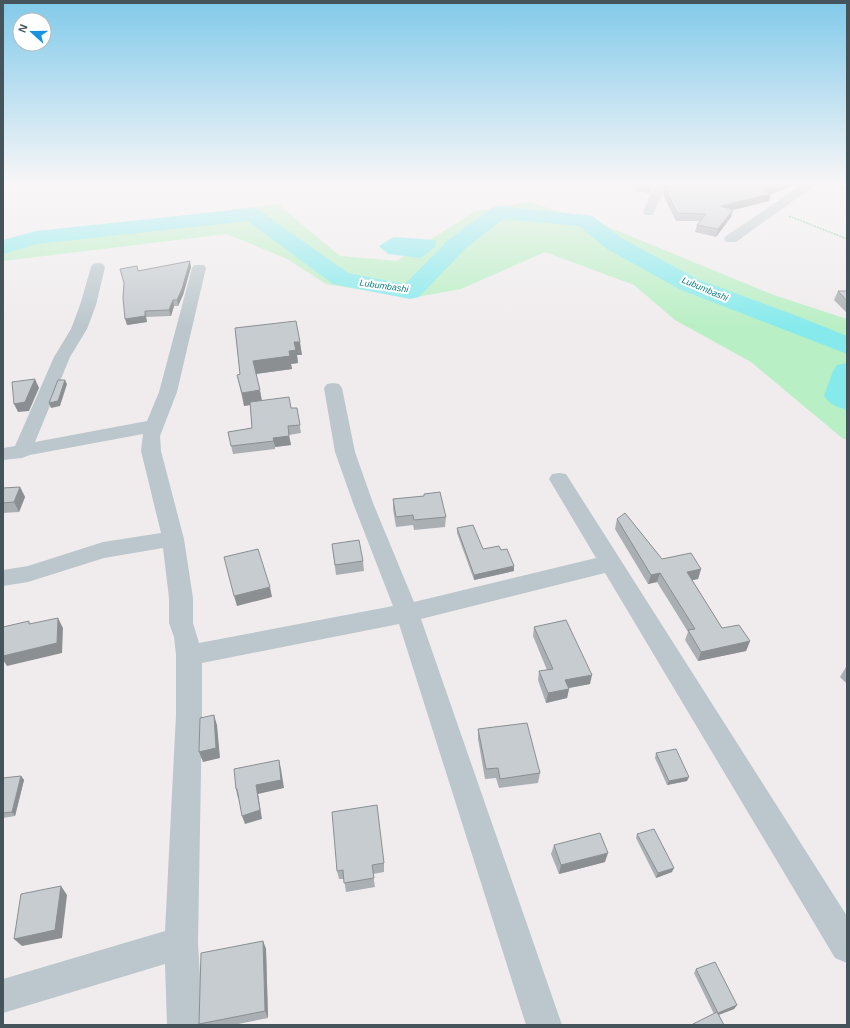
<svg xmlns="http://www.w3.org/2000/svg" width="850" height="1028" viewBox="0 0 850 1028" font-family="Arial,sans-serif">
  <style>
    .green { fill: #b9efc4 }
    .water { fill: #86eaec }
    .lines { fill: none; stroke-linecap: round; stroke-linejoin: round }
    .river { fill: #86eaec; fill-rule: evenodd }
    .path { stroke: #71cd8f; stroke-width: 1.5; stroke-dasharray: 2 1; stroke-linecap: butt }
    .street { fill: #bbc7cc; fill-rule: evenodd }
    .wall { fill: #aaafb3 }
    .shaded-wall { fill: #8b8f92 }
    .building { fill: #c6ccd0; stroke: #8b8f92 }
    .labels { text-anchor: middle; stroke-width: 4; stroke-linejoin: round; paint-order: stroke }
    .far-water-label { font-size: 9px; font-style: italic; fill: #0c7e82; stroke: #fff }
  </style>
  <rect width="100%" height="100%" fill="#f0eced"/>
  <path class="green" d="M529 202 606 226 771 294 847 319V440L842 438 751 362 675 320 634 285 545 252 461 289 411 298 326 284 287 259 227 234 3 261V247L14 237 278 204 340 256 397 261 475 211Z"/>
  <path class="water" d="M394 237 436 240 435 247 421 258 388 254 379 246Z"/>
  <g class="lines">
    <g class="river">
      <path d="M499 206 592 216 623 239 697 279 797 316 847 336V354L679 289 607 249 579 226 503 219 465 249 419 297 410 299 333 284 248 221 37 244 3 254V240L36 231 252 208 259 210 348 273 405 284 449 239 492 208Z"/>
      <path d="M847 363V410C837 407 830 405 824 396L833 371 837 365Z"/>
    </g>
    <g class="path">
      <path d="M831 183 847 189"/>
      <path d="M506 185 510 183"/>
      <path d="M789 216 847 239"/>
    </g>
    <g class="street">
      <path d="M655 183H667L653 215H645L643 212Z"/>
      <path d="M804 183H818L736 242H726L724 239 726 236Z"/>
      <path d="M98 263 103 264 105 267 96 305 87 329 70 357 35 442 147 421 159 392 192 268 194 265H204L206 268 177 392 160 436 161 451 184 539 193 598V623L199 643 393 606 353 503 335 452 324 388 327 384 333 383 339 384 342 388 355 452 373 503 414 602 596 558 549 479 552 474 559 473 566 474 847 916V963L835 958 605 573 421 619 562 1025H526L399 624 202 663V715L198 943 203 1025H167L165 964 3 1013V979L165 931 176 715V655L174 637 169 623V598L163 548 104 558 28 582 3 586V570L28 566 103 542 161 533 141 451 143 434 30 455 22 458 3 460V448L15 446 54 357 71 329 80 305 91 267 93 264Z"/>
    </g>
  </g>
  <g class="wall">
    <path d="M635 183H654L649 193 635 191 636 188 634 187Z"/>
    <path d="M665 188 781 190 771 194 769 201 733 210 731 217 716 237 695 232 697 225 700 221H676L663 195Z"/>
    <path d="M191 267 183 295 178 306H174L171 316 146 317 147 322 127 325 138 271Z"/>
    <path d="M838 291H847V313L834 300Z"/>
    <path d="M235 328 302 355H297L298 363 291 364 292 369 256 374 262 400 291 408H297L301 433 289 435 291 445 275 447V449L233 454 228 432 252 428 250 405 244 406 237 375 240 374Z"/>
    <path d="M20 487 25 497 19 512 3 513V488Z"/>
    <path d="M424 494 446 517 445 527 414 530 413 525 396 527 393 509V499L424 496Z"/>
    <path d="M617 519 662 559 701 569 698 579 692 580 722 628 750 641 746 651 698 661 685 640 688 632 672 606 657 582 648 584 615 529Z"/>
    <path d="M457 528 483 549 514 571 474 580 457 533Z"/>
    <path d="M332 544 363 561 364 571 336 575Z"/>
    <path d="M534 627 590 684 569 688 567 698 546 703 538 680 539 671 547 670 533 636Z"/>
    <path d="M846 667H847V684L840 677Z"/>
    <path d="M478 729 540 773 538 783 499 788 496 778 485 779 478 739Z"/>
    <path d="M656 753 687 781 667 785 655 758Z"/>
    <path d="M21 776 24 780 15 816 3 818V778Z"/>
    <path d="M637 834 672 872 656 878 636 838Z"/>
    <path d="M554 845 605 862 559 874 551 854Z"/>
    <path d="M384 863V872L373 874 375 887 346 892 344 879H339L337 871Z"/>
    <path d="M263 941 266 949 268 1018 233 1025H200L199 1024Z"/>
    <path d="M696 969 737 1005 734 1009 719 1015 724 1025H692L693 1024 714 1014 694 973Z"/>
  </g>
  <g class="shaded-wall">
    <path d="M652 183H654L649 193 651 186Z"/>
    <path d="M784 183H796L781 190 771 194 769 201 733 210 731 217 716 237 718 229 721 206Z"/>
    <path d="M190 261 191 267 183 295 178 306 177 300Z"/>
    <path d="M173 300 174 306 171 316 169 310Z"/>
    <path d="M145 311 147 322 127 325 125 319Z"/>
    <path d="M294 342H300L302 355H297L298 363 291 364 292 369 255 374 253 361 289 351Z"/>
    <path d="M35 379 39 388 29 411 18 412 14 404Z"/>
    <path d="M65 380 67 384 60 406 51 408 49 403Z"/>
    <path d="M260 390 262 403 244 406 242 393Z"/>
    <path d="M289 436 291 445 275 447 273 438Z"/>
    <path d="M20 487 25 497 19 512 14 502Z"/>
    <path d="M514 566V571L474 580V575Z"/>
    <path d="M701 569 698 579 683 582 687 572Z"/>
    <path d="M660 573 657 582 648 584 651 575Z"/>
    <path d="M270 587 272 597 237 606 234 596Z"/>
    <path d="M58 618 63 628 62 653 7 666 3 660V656Z"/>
    <path d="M750 641 746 651 698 661 701 652Z"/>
    <path d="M592 675 590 684 563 689 565 680Z"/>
    <path d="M569 689 567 698 546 703 548 693Z"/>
    <path d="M214 715 217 725 220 758 203 762 199 752Z"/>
    <path d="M279 760 281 769 284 788 258 794 262 819 245 824 242 816 256 785Z"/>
    <path d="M21 776 24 780 15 816 12 812Z"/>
    <path d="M689 777 687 781 667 785 669 781Z"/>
    <path d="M236 789H237L240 798H238Z"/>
    <path d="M608 853 605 862 559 874 561 865Z"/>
    <path d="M674 868 672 872 656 878 658 873Z"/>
    <path d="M61 886 67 895 62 938 22 946 14 939Z"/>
    <path d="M263 941 266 949 268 1018 265 1011Z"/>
    <path d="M737 1005 734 1009 715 1016 718 1013Z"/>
  </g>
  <g class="building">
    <path d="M637 183H652L651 186 636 184Z"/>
    <path d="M667 183H784L763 190 771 194 721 206 733 210 718 229 697 225 706 214 677 213 665 188Z"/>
    <path d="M190 261 182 289 177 300H173L169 310 145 311V316L125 319 123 298 124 283 120 269 137 266 138 271Z"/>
    <path d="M838 291H847V301Z"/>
    <path d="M296 321 300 342H294L296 350 289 351 290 356 253 361 260 390 242 393 237 375 240 374 235 328Z"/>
    <path d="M35 379 25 402 14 404 12 382Z"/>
    <path d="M58 380H65L58 401 49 403Z"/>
    <path d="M289 397 291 408H297L300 425 288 426 289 436 273 438 274 441 231 446 228 432 252 428 250 402Z"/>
    <path d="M20 487 14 502 3 503V488Z"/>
    <path d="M440 492 446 517 414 520 413 515 396 517 393 499 424 496V494Z"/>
    <path d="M625 513 662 559 691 553 701 569 687 572 722 628 739 625 750 641 701 652 688 630 695 629 660 573 651 575 617 519Z"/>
    <path d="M473 525 483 549 499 546 501 550 507 549 514 566 474 575 457 528Z"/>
    <path d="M359 540 363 561 335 565 332 544Z"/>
    <path d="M258 549 270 587 234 596 224 557Z"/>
    <path d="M58 618 57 643 3 656V627L29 621V624Z"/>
    <path d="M566 620 592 675 565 680 569 689 548 693 539 671 553 669 534 627Z"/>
    <path d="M214 715 216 748 199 752 200 718Z"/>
    <path d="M527 723 540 773 500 779 498 768 486 769 478 729Z"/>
    <path d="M676 749 689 777 669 781 656 753Z"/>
    <path d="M279 760 281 780 256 785 260 810 242 816 237 789H236L234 769Z"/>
    <path d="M21 776 12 812 3 813V778Z"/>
    <path d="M377 805 384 863 372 865 374 878 344 883 343 870 337 871 332 812Z"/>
    <path d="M654 829 674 868 658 873 637 834Z"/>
    <path d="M600 833 608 853 561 865 554 845Z"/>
    <path d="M61 886 55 930 14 939 21 894Z"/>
    <path d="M263 941 265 1011 199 1024 201 953Z"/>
    <path d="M715 962 737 1005 718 1013 696 969Z"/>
    <path d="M717 1012 724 1025H694L693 1024Z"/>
  </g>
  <linearGradient id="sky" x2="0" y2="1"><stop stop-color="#81caea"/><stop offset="0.56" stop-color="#f8f6f7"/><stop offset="1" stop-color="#f8f6f7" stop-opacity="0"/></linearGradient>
  <rect width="850" height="327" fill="url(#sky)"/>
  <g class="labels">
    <g class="far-water-label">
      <text transform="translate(384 286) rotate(8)" y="3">Lubumbashi</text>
      <text transform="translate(705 289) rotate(23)" y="3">Lubumbashi</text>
    </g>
  </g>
  <rect width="850" height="1028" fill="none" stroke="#45545a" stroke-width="8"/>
  <g transform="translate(32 32) rotate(291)"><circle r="19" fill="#ffffff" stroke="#b5bbbd"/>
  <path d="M0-3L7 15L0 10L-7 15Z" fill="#1793df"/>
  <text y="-6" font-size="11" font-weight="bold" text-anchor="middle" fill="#45545a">N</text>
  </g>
</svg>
